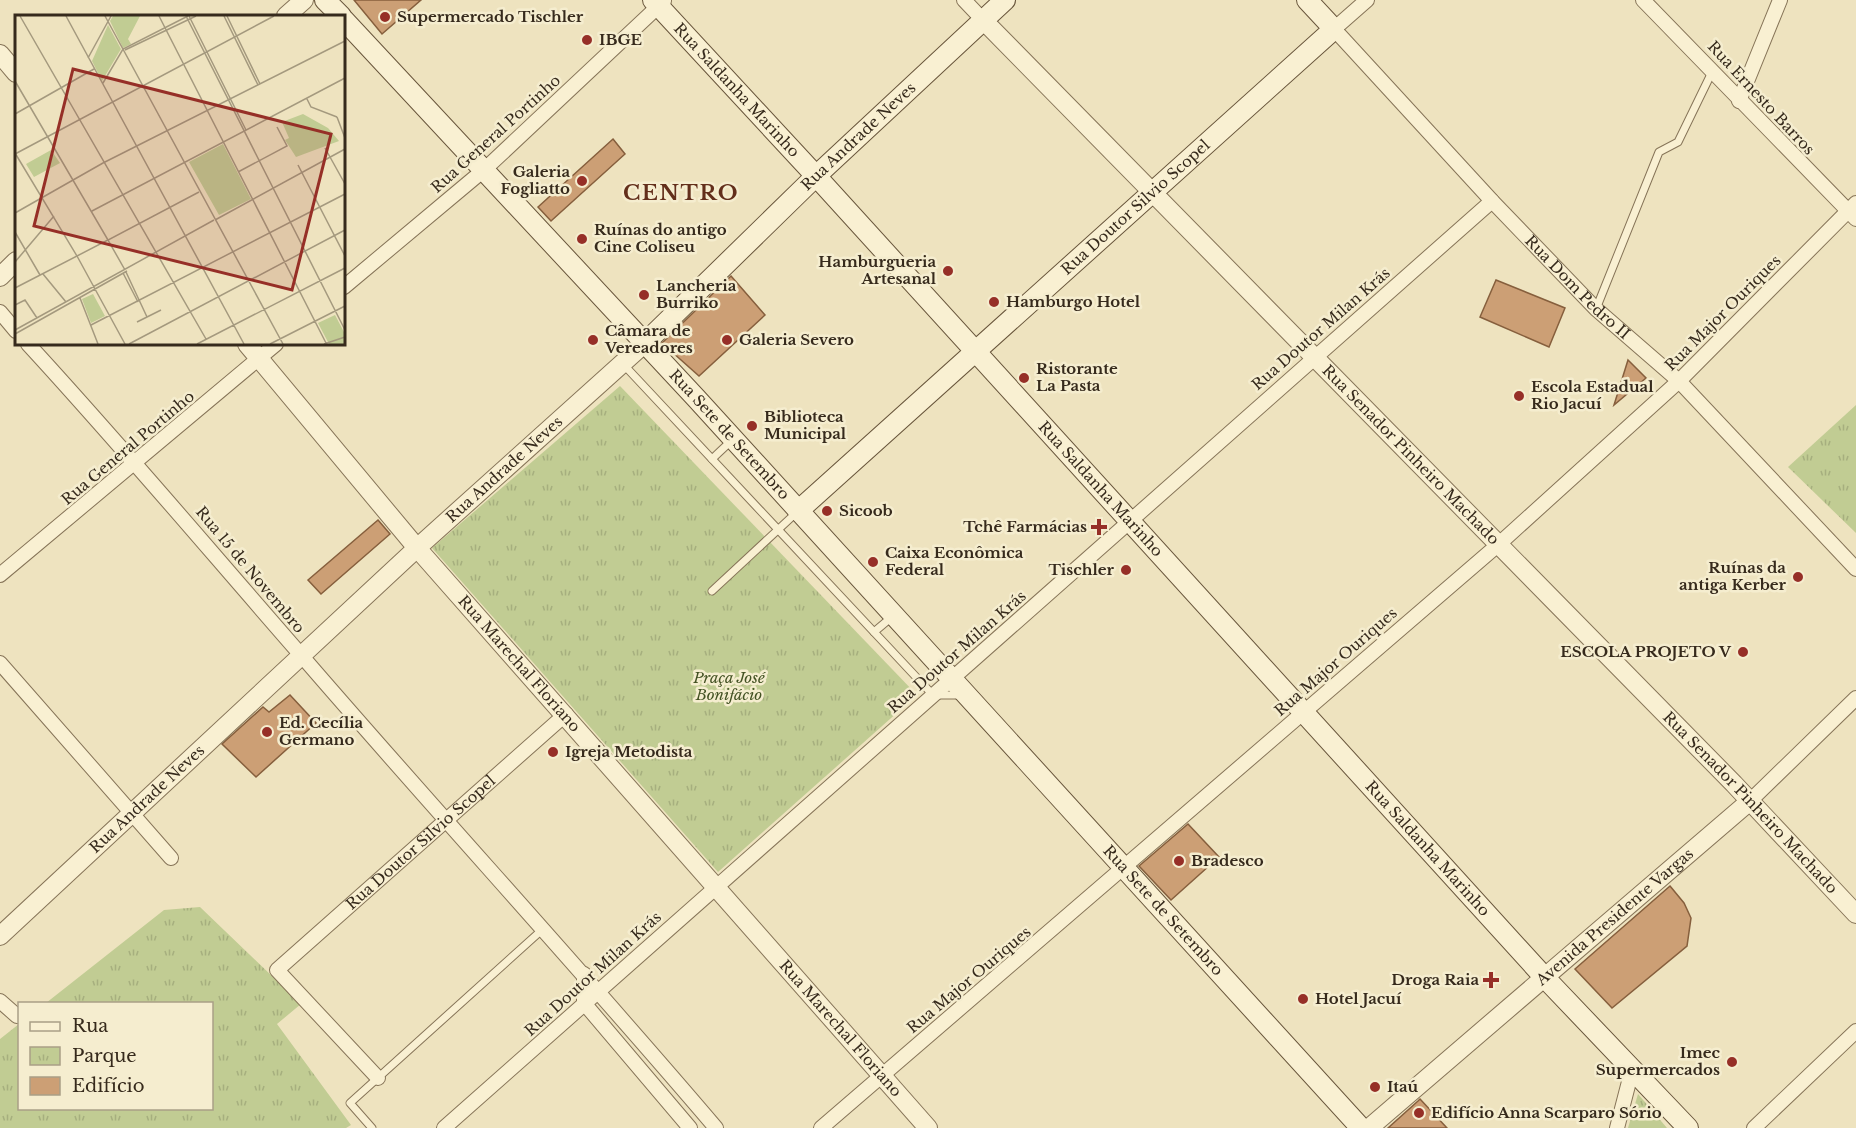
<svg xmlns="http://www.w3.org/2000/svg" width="1856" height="1128" viewBox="0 0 1856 1128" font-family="'Libre Baskerville',serif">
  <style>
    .park { fill: url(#park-tufts) }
    .building { fill: #cc9f75; stroke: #865f3d; stroke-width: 1.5 }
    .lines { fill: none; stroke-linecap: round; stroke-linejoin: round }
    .service-casing { stroke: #867458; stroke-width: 9 }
    .minor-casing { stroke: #867458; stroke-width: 16 }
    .tertiary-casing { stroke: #867458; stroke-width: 20 }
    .secondary-casing { stroke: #68553b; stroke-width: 22 }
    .service { stroke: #f9f0d2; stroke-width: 7 }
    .minor { stroke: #f9f0d2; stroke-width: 14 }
    .tertiary { stroke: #f9f0d2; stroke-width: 18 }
    .secondary { stroke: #f9f0d2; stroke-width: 20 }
    .poi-dot { fill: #962f27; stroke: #f5edcf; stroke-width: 2 }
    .labels { text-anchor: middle; stroke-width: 5; stroke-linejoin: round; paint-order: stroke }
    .poi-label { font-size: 15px; font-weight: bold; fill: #362a1c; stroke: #f5edcf; text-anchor: start }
    .street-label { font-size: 15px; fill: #362a1c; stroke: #f5edcf }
    .park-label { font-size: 15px; font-style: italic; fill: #435223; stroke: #f5edcf }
    .district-label { font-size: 21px; font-weight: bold; letter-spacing: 1.5px; fill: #632f1b; stroke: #f5edcf }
    .inset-road { fill: none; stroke: #a4997e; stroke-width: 1.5 }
    .view { fill: #962f27; fill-opacity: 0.15; stroke: #962f27; stroke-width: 3 }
    .inset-edge { fill: none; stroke: #362a1c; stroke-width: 3 }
  </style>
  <defs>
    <pattern id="park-tufts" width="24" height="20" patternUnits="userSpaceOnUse" patternTransform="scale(1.5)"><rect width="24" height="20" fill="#c1cc93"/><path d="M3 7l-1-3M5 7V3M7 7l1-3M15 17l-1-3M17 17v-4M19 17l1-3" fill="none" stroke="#a6af7e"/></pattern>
  </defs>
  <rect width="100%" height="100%" fill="#eee3bf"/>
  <g class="park">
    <path d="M620 386 917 695 718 872 432 548Z"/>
    <path d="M1856 405V533L1788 467Z"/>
    <path d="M200 907 301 1004 277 1024 351 1125 346 1128H0V1039L19 1024 20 1108H212V1004L46 1003 164 910Z"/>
    <path d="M1638 1094 1667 1128H1628Z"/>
  </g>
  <g class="building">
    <path d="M354 0H421L382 34Z"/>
    <path d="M613 139 625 154 551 221 538 207Z"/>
    <path d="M731 276 765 315 699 376 662 343Z"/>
    <path d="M1496 280 1565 308 1549 347 1480 317Z"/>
    <path d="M1628 360 1646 378 1614 405Z"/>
    <path d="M378 520 390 534 321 594 308 580Z"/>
    <path d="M290 695 316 723 256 777 222 744 263 707 269 712Z"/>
    <path d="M1188 824 1219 857 1171 900 1139 866Z"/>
    <path d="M1670 886 1684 903 1691 918 1687 946 1612 1008 1575 969Z"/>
    <path d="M1420 1099 1447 1128H1388L1418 1101Z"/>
  </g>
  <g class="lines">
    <defs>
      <g id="service">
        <path d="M1596 309 1659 152 1678 142 1713 70"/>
        <path d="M624 365 933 695H962"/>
        <path d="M712 459 731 441"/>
        <path d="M712 591 796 513"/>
        <path d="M874 632 893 616"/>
        <path d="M372 1128 350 1103 543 929"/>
      </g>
      <g id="minor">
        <path d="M964 0 983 20"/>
        <path id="s1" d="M1367 0 1334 29 1492 201 1596 309 1679 381 1856 569"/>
        <path d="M1643 0 1856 219"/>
        <path d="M1739 101 1780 0"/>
        <path d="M344 287 485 169 664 1"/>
        <path d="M0 312 16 331"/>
        <path d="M28 344C122 446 210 551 301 655 438 814 580 968 716 1128"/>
        <path d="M0 575 276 344"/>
        <path d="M0 663 171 858"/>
        <path d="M1750 801 1856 698"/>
        <path d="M584 974V1003L690 1128"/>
        <path d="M0 1001 17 1016"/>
        <path id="s2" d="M378 1078 277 970 566 714"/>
        <path d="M444 1128 1492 201"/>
        <path d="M821 1128 1499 544 1679 381 1856 203"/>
        <path d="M1617 1128 1632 1070"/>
        <path d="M1754 1128 1856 1031"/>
      </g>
      <g id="tertiary">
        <path d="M286 16 304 0"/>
        <path id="s3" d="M983 20 1734 784 1856 914"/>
        <path d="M0 54 16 73"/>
        <path d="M0 277 16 261"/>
        <path id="s4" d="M247 344 417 548 928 1128"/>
        <path id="s5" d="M0 936 417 548 645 343"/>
        <path id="s6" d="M1369 1128 1750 801"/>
      </g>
      <g id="secondary">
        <path d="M325 0 341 16"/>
        <path id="s7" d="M653 0 816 176 1546 979 1688 1128"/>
        <path id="s8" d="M344 20 696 398 1361 1128"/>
        <path id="s9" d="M645 343 816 176 1005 0"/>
        <path id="s10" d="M798 511 1334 29 1307 0"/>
      </g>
    </defs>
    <use href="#service" class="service-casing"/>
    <use href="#minor" class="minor-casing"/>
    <use href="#tertiary" class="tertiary-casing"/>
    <use href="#secondary" class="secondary-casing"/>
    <use href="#service" class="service"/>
    <use href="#minor" class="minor"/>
    <use href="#tertiary" class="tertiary"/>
    <use href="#secondary" class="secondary"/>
  </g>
  <g class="poi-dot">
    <circle cx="385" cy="17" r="6"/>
    <circle cx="587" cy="40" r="6"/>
    <circle cx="582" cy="181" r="6"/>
    <circle cx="582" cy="239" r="6"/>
    <circle cx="948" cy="271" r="6"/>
    <circle cx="644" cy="295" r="6"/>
    <circle cx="994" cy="302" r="6"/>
    <circle cx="593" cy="340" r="6"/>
    <circle cx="727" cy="340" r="6"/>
    <circle cx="1024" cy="378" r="6"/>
    <circle cx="1519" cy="396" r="6"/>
    <circle cx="752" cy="426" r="6"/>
    <circle cx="827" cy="511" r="6"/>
    <path d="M1096 518h6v6h6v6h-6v6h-6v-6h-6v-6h6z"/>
    <circle cx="873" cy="562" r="6"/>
    <circle cx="1126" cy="570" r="6"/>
    <circle cx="1798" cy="577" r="6"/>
    <circle cx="1743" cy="652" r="6"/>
    <circle cx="267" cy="732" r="6"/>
    <circle cx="553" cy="752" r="6"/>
    <circle cx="1179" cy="861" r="6"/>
    <path d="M1488 971h6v6h6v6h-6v6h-6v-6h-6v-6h6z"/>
    <circle cx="1303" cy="999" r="6"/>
    <circle cx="1732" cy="1062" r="6"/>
    <circle cx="1375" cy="1087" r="6"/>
    <circle cx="1419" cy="1113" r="6"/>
  </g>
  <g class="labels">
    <g class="poi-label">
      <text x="397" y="22">Supermercado Tischler</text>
      <text x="599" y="45">IBGE</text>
      <text x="570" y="177" text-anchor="end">Galeria<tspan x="570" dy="17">Fogliatto</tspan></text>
      <text x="594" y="235">Ruínas do antigo<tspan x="594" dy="17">Cine Coliseu</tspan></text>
      <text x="936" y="267" text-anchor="end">Hamburgueria<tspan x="936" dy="17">Artesanal</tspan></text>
      <text x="656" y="291">Lancheria<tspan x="656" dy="17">Burriko</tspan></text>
      <text x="1006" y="307">Hamburgo Hotel</text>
      <text x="605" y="336">Câmara de<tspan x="605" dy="17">Vereadores</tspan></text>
      <text x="739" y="345">Galeria Severo</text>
      <text x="1036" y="374">Ristorante<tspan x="1036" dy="17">La Pasta</tspan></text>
      <text x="1531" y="392">Escola Estadual<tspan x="1531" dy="17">Rio Jacuí</tspan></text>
      <text x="764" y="422">Biblioteca<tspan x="764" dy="17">Municipal</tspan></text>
      <text x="839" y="516">Sicoob</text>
      <text x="1087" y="532" text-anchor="end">Tchê Farmácias</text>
      <text x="885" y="558">Caixa Econômica<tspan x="885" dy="17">Federal</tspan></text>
      <text x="1786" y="573" text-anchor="end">Ruínas da<tspan x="1786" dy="17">antiga Kerber</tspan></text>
      <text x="1114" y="575" text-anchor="end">Tischler</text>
      <text x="1731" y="657" text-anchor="end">ESCOLA PROJETO V</text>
      <text x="279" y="728">Ed. Cecília<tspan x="279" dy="17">Germano</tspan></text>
      <text x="565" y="757">Igreja Metodista</text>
      <text x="1191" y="866">Bradesco</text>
      <text x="1479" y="985" text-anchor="end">Droga Raia</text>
      <text x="1315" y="1004">Hotel Jacuí</text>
      <text x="1720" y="1058" text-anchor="end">Imec<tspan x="1720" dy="17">Supermercados</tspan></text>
      <text x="1387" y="1092">Itaú</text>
      <text x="1431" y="1118">Edifício Anna Scarparo Sório</text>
    </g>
    <g class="street-label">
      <text dy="5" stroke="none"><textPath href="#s7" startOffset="123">Rua Saldanha Marinho</textPath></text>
      <text transform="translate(1761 98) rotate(47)" y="5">Rua Ernesto Barros</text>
      <text transform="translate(496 134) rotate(-42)" y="5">Rua General Portinho</text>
      <text dy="5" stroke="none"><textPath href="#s9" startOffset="297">Rua Andrade Neves</textPath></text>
      <text dy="5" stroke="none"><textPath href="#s10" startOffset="454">Rua Doutor Silvio Scopel</textPath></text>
      <text dy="5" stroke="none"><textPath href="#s1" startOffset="399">Rua Dom Pedro II</textPath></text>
      <text transform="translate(1723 313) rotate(-45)" y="5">Rua Major Ouriques</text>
      <text transform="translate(1321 329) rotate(-41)" y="5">Rua Doutor Milan Krás</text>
      <text dy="5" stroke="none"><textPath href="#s8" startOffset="566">Rua Sete de Setembro</textPath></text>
      <text transform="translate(128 448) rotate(-40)" y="5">Rua General Portinho</text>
      <text dy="5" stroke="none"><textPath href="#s3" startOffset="610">Rua Senador Pinheiro Machado</textPath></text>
      <text dy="5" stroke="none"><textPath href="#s5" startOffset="687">Rua Andrade Neves</textPath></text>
      <text dy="5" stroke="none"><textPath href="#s7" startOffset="663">Rua Saldanha Marinho</textPath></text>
      <text transform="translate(250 570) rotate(50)" y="5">Rua 15 de Novembro</text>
      <text transform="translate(957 652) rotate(-41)" y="5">Rua Doutor Milan Krás</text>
      <text transform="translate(1336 662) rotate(-41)" y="5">Rua Major Ouriques</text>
      <text dy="5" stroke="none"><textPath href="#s4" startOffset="420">Rua Marechal Floriano</textPath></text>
      <text dy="5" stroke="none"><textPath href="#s5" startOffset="201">Rua Andrade Neves</textPath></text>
      <text dy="5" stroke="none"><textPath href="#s3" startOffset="1096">Rua Senador Pinheiro Machado</textPath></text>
      <text dy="5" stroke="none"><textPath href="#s2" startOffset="340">Rua Doutor Silvio Scopel</textPath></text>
      <text dy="5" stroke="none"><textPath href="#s7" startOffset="1149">Rua Saldanha Marinho</textPath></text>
      <text dy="5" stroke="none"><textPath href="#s8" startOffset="1210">Rua Sete de Setembro</textPath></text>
      <text dy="5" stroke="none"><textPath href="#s6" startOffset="324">Avenida Presidente Vargas</textPath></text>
      <text transform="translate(593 974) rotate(-42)" y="5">Rua Doutor Milan Krás</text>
      <text transform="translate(969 980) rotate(-40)" y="5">Rua Major Ouriques</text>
      <text dy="5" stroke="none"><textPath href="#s4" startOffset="906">Rua Marechal Floriano</textPath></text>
    </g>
    <g class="park-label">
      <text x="729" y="683">Praça José<tspan x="729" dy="17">Bonifácio</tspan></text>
    </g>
    <g class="district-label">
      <text x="681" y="200">CENTRO</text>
    </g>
  </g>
  <g transform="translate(15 15)">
    <rect width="330" height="330" fill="#eee3bf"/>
    <path d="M98 1H125L113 24 116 29 108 33 95 6ZM93 10 106 34 87 66 77 46ZM288 99 313 113 324 126 281 142 270 125 274 123 267 107ZM208 129 236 184 204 200 174 147ZM36 135 45 148 19 162 11 149ZM78 279 90 301 76 308 67 284ZM320 300 330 319V329H314L303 308Z" fill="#c1cc93"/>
    <path class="inset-road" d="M5 1 191 324M51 1 229 329M90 1 268 329M144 1 311 328M171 1 330 315M174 1 231 115M209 1 243 70M212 1 245 69M110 35 181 1M73 43 96 1M0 66 93 225 0 273M88 68 108 34 173 1M292 84 296 92 322 102M0 99 79 54M322 102 330 123M310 133 330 169M0 138 62 241 110 329M0 139 259 1M283 150 330 241M223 157 272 131 262 112M77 196 330 63M0 198 88 148 330 26M200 205 330 134M0 217 25 260M0 247 39 201M110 255 93 225 184 177M111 257 132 302M108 258 123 287M28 259 51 287M65 283 83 329M0 290 10 285 22 303M122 307 146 295M76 310 330 179M0 315 199 205M0 319 112 256M114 329 330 215M182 329 330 253M255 329 330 291M309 329 330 322"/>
    <path class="view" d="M58 54 316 119 277 275 19 211Z"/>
    <rect width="330" height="330" class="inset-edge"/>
  </g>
  <rect x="18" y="1002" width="195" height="108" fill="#f5edcf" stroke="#a99f87" stroke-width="1.5"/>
  <rect x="30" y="1022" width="30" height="9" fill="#f9f0d2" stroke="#a99f87" stroke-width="1.5"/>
  <text x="72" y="1032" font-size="18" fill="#362a1c">Rua</text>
  <rect x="30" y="1047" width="30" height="18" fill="url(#park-tufts)" stroke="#a99f87" stroke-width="1.5"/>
  <text x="72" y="1062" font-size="18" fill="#362a1c">Parque</text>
  <rect x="30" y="1077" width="30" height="18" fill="#cc9f75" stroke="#a99f87" stroke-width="1.5"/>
  <text x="72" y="1092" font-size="18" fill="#362a1c">Edifício</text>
</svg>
